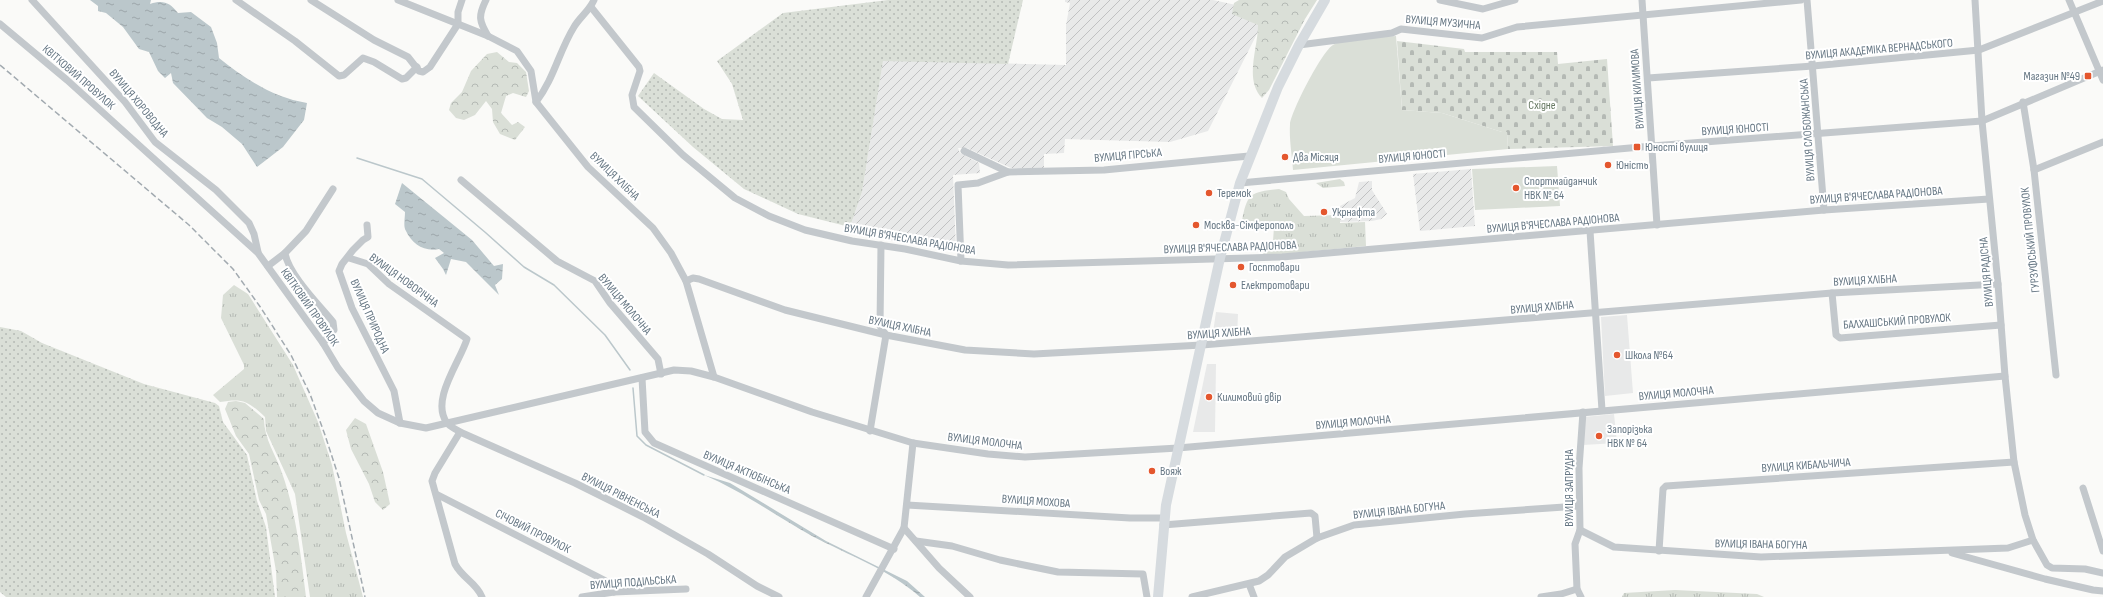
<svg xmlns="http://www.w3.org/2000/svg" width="2103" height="597" viewBox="0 0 2103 597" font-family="'Sofia Sans Condensed',sans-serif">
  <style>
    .built { fill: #e8e9e9 }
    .industrial { fill: url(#industrial-furrows) }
    .grass { fill: url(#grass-tufts) }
    .forest { fill: url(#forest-crowns) }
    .cemetery { fill: url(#cemetery-stones) }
    .park { fill: #dadfd7 }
    .garden { fill: url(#garden-dots) }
    .water { fill: url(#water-ripples) }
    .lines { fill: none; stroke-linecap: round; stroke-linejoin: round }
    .stream { stroke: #bbc7cb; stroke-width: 1.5 }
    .minor { stroke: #c3c8cc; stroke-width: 7 }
    .highway { stroke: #d6dbdf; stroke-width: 10 }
    .rail { stroke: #a2aab0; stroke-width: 1.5; stroke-dasharray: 6 3; stroke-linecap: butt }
    .poi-dot { fill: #e4572e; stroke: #fff; stroke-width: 1.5 }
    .labels { text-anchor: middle; stroke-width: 4; stroke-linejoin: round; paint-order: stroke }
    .street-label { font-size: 12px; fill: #657683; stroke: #fff }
    .poi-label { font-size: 12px; fill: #657683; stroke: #fff; text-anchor: start }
    .park-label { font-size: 12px; fill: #687a64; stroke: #fff }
  </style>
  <defs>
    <pattern id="industrial-furrows" width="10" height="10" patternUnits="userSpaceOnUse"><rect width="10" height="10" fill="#e8e9e9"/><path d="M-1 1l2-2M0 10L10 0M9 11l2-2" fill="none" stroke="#c0c1c2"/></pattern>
    <pattern id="grass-tufts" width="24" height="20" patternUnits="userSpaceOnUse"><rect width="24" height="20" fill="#dadfd7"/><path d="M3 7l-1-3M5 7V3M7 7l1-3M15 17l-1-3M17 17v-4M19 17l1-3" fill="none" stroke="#b4b9b4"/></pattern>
    <pattern id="forest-crowns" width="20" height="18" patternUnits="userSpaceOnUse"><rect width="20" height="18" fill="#dadfd7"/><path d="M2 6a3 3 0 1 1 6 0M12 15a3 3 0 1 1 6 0" fill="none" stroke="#b4b9b4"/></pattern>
    <pattern id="cemetery-stones" width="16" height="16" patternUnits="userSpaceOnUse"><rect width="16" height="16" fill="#dadfd7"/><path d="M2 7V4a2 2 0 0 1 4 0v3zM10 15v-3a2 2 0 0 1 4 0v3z" fill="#b4b9b4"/></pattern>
    <pattern id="garden-dots" width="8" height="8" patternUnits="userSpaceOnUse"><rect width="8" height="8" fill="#dadfd7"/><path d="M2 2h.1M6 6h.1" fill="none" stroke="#b4b9b4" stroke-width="1.8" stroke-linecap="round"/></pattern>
    <pattern id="water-ripples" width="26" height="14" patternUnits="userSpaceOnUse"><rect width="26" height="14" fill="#bbc7cb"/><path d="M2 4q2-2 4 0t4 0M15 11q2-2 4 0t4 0" fill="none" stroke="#9ca6aa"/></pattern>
  </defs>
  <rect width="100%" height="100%" fill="#fafaf8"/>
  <g class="built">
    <path d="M1216 312 1238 314 1237 337 1212 339Z"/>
    <path d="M1627 315 1633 393 1605 396 1601 317Z"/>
    <path d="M1207 364H1216L1215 432H1193Z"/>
    <path d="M1614 414 1617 443 1583 445 1584 417Z"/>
  </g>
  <g class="industrial">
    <path d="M1065 0H1213L1268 12 1208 131 1170 142 1065 139 1064 153 1044 154V168H1011L967 148H958L960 153 979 163 980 173 953 175 956 251 883 239 882 230 850 227 862 192 883 60 1066 65V25L1070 3 1065 2Z"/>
    <path d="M1471 169 1475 226 1420 231 1413 174Z"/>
    <path d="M1372 181V190L1387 214 1381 219 1372 221 1340 222V206L1355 198 1359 182Z"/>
  </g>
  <g class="grass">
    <path d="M1340 179 1344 182 1345 186 1323 188 1316 183Z"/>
    <path d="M1279 189 1286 192 1289 199 1304 216 1340 215V223L1365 222 1366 246 1283 254H1263L1273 241 1274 227 1242 221C1247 193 1251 192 1279 189Z"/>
    <path d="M234 285 248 294 293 365 318 422 332 465 346 533 363 597H310L295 494 266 431 265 417C248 401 243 398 220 402L213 395 244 369V365L221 318 223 295Z"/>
    <path d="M1675 590 1757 594 1764 597H1622L1624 593Z"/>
  </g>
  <g class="forest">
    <path d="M1239 0H1317L1305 19 1269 90 1262 98C1244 79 1258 49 1258 25L1232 14 1234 3Z"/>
    <path d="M497 52 509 62 517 63 526 72 529 91 526 97 513 93 506 96 501 113 512 125 518 122 525 127 515 140 500 134 493 122 492 109 486 101 475 115 464 120 456 118 449 110 451 103 462 92 471 71 487 54Z"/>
    <path d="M236 401 245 403 264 419C264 439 276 455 282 473 296 512 301 556 306 597H277L276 571 266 514 259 500 249 454 236 436 225 409 228 402Z"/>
    <path d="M355 418 366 424 383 472 390 504 383 510 375 502 369 484 351 449 346 430Z"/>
  </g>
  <path class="cemetery" d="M1397 41 1464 49 1465 52H1557L1558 64 1607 59 1613 146 1508 149 1507 132H1502L1442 113 1402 110Z"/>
  <g class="park">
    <path d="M1396 36 1402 110 1442 113 1502 132H1507L1508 149 1293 170C1292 155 1289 139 1290 124 1291 112 1322 51 1333 45 1346 36 1380 37 1396 36Z"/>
    <path d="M1557 166 1560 206 1475 210 1472 169Z"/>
  </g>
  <g class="garden">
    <path d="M888 0H1023L1008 64 883 61 862 192 850 227 798 214 744 189 693 147 638 96 654 73 704 109 722 119 743 120 732 84 717 61 783 13Z"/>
    <path d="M0 327 21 331 42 343 144 384 215 403 219 406 223 422 247 455 257 501 266 527 275 597H6L0 592Z"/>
  </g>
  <g class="water">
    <path d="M90 0H151L150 4C163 0 169 2 178 13L191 12 211 27 217 43 219 58C245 79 274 98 307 103L304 120 283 147 257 167 242 144 222 127 207 118 173 83 171 73 165 78 158 71 149 52 139 49 123 27 106 13 98 11V6Z"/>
    <path d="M402 183 472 240 494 266 503 264 502 279 495 285 499 295 466 262 451 259 446 275 443 269 435 258 444 253 439 249C424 252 412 244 406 231 403 227 405 218 405 212L395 204Z"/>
    <path d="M704 475 730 483 826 541 907 581 925 597H920C890 570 848 555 812 536 776 516 742 491 704 475Z"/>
  </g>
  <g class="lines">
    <g class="stream">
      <path d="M357 158 422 179 486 233 524 267 554 285 605 335 630 370"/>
      <path d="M633 388 637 436 646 445 704 475"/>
    </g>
    <g class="minor">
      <path d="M32 0 125 102 155 142 216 190 249 223 254 234 258 252"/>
      <path d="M236 0 295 41 339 76 344 75 363 58 374 62 402 79 406 78 417 67"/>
      <path d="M311 0 374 40 408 57 419 71 423 72 430 67 458 24V12L462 0"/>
      <path d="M398 0 488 36 517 51 531 71 536 102 588 167 653 228 671 253 686 281 714 377"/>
      <path d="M486 0C478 16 479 21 488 36"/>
      <path d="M1440 0 1483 9 1515 0"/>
      <path d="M1642 0 1657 225"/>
      <path d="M1807 0 1824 210"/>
      <path d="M1975 0 1982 121 1998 284 2005 376 2014 462 2025 515 2033 540 2047 565 2052 568 2085 569 2103 573"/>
      <path d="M2069 0 2103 80"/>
      <path d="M591 7 639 67 640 71 632 95 634 107 683 155 735 198 769 216 805 230 852 241 905 249 961 261 1008 265 1282 257 1824 210 1989 199"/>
      <path d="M0 24 67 80 258 253 323 343 338 368 364 401 378 413 400 423 426 428 674 370 691 371 714 377 812 412 913 443 988 454 1025 457 1178 448 2005 376"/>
      <path d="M1299 45 1392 33 1401 29 1482 38 1517 27 1801 0"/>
      <path d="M1648 78 1813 66 1979 50 2103 1"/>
      <path d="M536 102C554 79 559 51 574 27 580 17 589 11 594 0"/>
      <path d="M2023 102 2034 170 2056 375"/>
      <path d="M964 151 1008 172 1104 170 1249 156"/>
      <path d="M2034 170 2103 142"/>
      <path d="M461 180 557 261 595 281 610 303 658 359 661 374"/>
      <path d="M1240 183 1652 146 1982 121 2103 70"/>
      <path d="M367 225 368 237 363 240 353 250 342 264 339 271 352 308 394 391 400 423"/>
      <path d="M1590 231 1602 410"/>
      <path d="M285 253 306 231 333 189"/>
      <path d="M349 258 368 264 389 284 467 339C460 362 430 400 447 423 450 427 456 429 460 432L575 483 643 517 708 554 757 586 779 597"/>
      <path d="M961 261 958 185 978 183 1008 172"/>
      <path d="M268 266 285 253C288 274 320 306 333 322L334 330 323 343"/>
      <path d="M686 281 693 278 699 279 785 310 886 335 965 350 1034 354 1202 345 1832 293 1998 284"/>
      <path d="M1832 293 1836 335 1840 338 2001 325"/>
      <path d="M642 378 645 432 654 443 894 549"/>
      <path d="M870 431 886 335 880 326 881 245"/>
      <path d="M460 432 435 473 432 481 455 564C463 579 476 582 482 597"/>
      <path d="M2083 488 2103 551"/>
      <path d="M438 495 604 580 609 584 614 592"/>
      <path d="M907 505 1130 518H1164"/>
      <path d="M1163 525 1311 513 1315 516 1317 538"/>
      <path d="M904 528 939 568 970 597"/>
      <path d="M1580 530 1614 547 1761 557 2008 548 2033 540"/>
      <path d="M916 541 952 546 1000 560 1058 572 1143 574 1147 597"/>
      <path d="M1659 551 1663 489 1666 486 2014 462"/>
      <path d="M1952 553 2045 579 2093 590 2103 591"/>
      <path d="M1249 584 1254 597"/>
      <path d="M582 597 614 592 686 589"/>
      <path d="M866 597 904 528 913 443"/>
      <path d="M1192 597 1259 581 1268 575 1285 557 1317 538 1354 525 1465 514 1579 506"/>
      <path d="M1541 597 1561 594 1577 589"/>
      <path d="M1581 597 1577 589 1575 544 1580 530 1579 468 1583 412"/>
    </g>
    <path class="highway" d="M1158 597 1166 505 1220 258 1240 183 1278 87 1299 45 1325 0"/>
    <path class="rail" d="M0 65 189 225 233 269 261 308 291 355 310 394 325 435 339 478 365 597"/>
  </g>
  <g class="poi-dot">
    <rect x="2084" y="72" width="8" height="8" rx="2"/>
    <rect x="1633" y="143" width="8" height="8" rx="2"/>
    <circle cx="1285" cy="157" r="4"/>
    <circle cx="1608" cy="165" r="4"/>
    <circle cx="1516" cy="188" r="4"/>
    <circle cx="1209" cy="193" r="4"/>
    <circle cx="1324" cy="212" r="4"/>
    <circle cx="1196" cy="225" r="4"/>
    <circle cx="1241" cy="267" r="4"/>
    <circle cx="1233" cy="285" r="4"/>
    <circle cx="1617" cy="355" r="4"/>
    <circle cx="1209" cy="397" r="4"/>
    <circle cx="1599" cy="436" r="4"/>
    <circle cx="1152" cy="471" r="4"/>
  </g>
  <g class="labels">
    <g class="street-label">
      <text transform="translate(1443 22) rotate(5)" y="4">ВУЛИЦЯ МУЗИЧНА</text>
      <text transform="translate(1879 49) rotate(-5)" y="4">ВУЛИЦЯ АКАДЕМІКА ВЕРНАДСЬКОГО</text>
      <text transform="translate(79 77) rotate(41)" y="4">КВІТКОВИЙ ПРОВУЛОК</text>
      <text transform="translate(1637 89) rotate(-94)" y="4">ВУЛИЦЯ КИЛИМОВА</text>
      <text transform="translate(139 103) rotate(50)" y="4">ВУЛИЦЯ ХОРОВОДНА</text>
      <text transform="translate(1735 129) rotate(-4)" y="4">ВУЛИЦЯ ЮНОСТІ</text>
      <text transform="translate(1807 130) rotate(-94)" y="4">ВУЛИЦЯ СЛОБОЖАНСЬКА</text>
      <text transform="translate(1128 155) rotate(-5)" y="4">ВУЛИЦЯ ГІРСЬКА</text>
      <text transform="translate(1412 156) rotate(-5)" y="4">ВУЛИЦЯ ЮНОСТІ</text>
      <text transform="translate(615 176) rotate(44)" y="4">ВУЛИЦЯ ХЛІБНА</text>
      <text transform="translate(1876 195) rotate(-4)" y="4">ВУЛИЦЯ В'ЯЧЕСЛАВА РАДІОНОВА</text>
      <text transform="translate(1553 223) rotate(-5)" y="4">ВУЛИЦЯ В'ЯЧЕСЛАВА РАДІОНОВА</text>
      <text transform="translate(910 239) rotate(10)" y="4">ВУЛИЦЯ В'ЯЧЕСЛАВА РАДІОНОВА</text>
      <text transform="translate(2030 240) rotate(-96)" y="4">ГУРЗУФСЬКИЙ ПРОВУЛОК</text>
      <text transform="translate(1230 247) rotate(-2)" y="4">ВУЛИЦЯ В'ЯЧЕСЛАВА РАДІОНОВА</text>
      <text transform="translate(1986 272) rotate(-95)" y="4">ВУЛИЦЯ РАДІСНА</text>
      <text transform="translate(404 280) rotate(36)" y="4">ВУЛИЦЯ НОВОРІЧНА</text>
      <text transform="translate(1865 280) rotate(-3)" y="4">ВУЛИЦЯ ХЛІБНА</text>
      <text transform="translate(625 304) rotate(50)" y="4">ВУЛИЦЯ МОЛОЧНА</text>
      <text transform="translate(310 307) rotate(55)" y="4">КВІТКОВИЙ ПРОВУЛОК</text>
      <text transform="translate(1542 307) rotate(-5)" y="4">ВУЛИЦЯ ХЛІБНА</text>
      <text transform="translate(370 316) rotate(66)" y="4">ВУЛИЦЯ ПРИРОДНА</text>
      <text transform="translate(1897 321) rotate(-4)" y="4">БАЛХАШСЬКИЙ ПРОВУЛОК</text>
      <text transform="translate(900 326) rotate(12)" y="4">ВУЛИЦЯ ХЛІБНА</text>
      <text transform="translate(1219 333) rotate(-4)" y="4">ВУЛИЦЯ ХЛІБНА</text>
      <text transform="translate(1676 393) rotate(-5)" y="4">ВУЛИЦЯ МОЛОЧНА</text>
      <text transform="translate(1353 422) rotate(-5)" y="4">ВУЛИЦЯ МОЛОЧНА</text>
      <text transform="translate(985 441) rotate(7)" y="4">ВУЛИЦЯ МОЛОЧНА</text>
      <text transform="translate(1806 465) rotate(-4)" y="4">ВУЛИЦЯ КИБАЛЬЧИЧА</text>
      <text transform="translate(747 472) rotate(23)" y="4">ВУЛИЦЯ АКТЮБІНСЬКА</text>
      <text transform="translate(1569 488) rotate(-90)" y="4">ВУЛИЦЯ ЗАПРУДНА</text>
      <text transform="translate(621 495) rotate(27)" y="4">ВУЛИЦЯ РІВНЕНСЬКА</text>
      <text transform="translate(1036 501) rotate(4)" y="4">ВУЛИЦЯ МОХОВА</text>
      <text transform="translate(1399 510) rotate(-6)" y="4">ВУЛИЦЯ ІВАНА БОГУНА</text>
      <text transform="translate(533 531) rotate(27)" y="4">СІЧОВИЙ ПРОВУЛОК</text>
      <text transform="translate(1761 544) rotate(1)" y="4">ВУЛИЦЯ ІВАНА БОГУНА</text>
      <text transform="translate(633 582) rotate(-4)" y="4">ВУЛИЦЯ ПОДІЛЬСЬКА</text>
    </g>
    <g class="poi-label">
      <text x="2080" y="80" text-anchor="end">Магазин №49</text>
      <text x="1645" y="151">Юності вулиця</text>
      <text x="1293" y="161">Два Місяця</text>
      <text x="1616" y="169">Юність</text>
      <text x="1524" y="185">Спортмайданчик<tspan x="1524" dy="14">НВК № 64</tspan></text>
      <text x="1217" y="197">Теремок</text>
      <text x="1332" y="216">Укрнафта</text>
      <text x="1204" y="229">Москва-Сімферополь</text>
      <text x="1249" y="271">Госптовари</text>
      <text x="1241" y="289">Електротовари</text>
      <text x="1625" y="359">Школа №64</text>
      <text x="1217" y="401">Килимовий двір</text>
      <text x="1607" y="433">Запорізька<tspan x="1607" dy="14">НВК № 64</tspan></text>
      <text x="1160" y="475">Вояж</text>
    </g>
    <g class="park-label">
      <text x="1542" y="109">Східне</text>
    </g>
  </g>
</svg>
